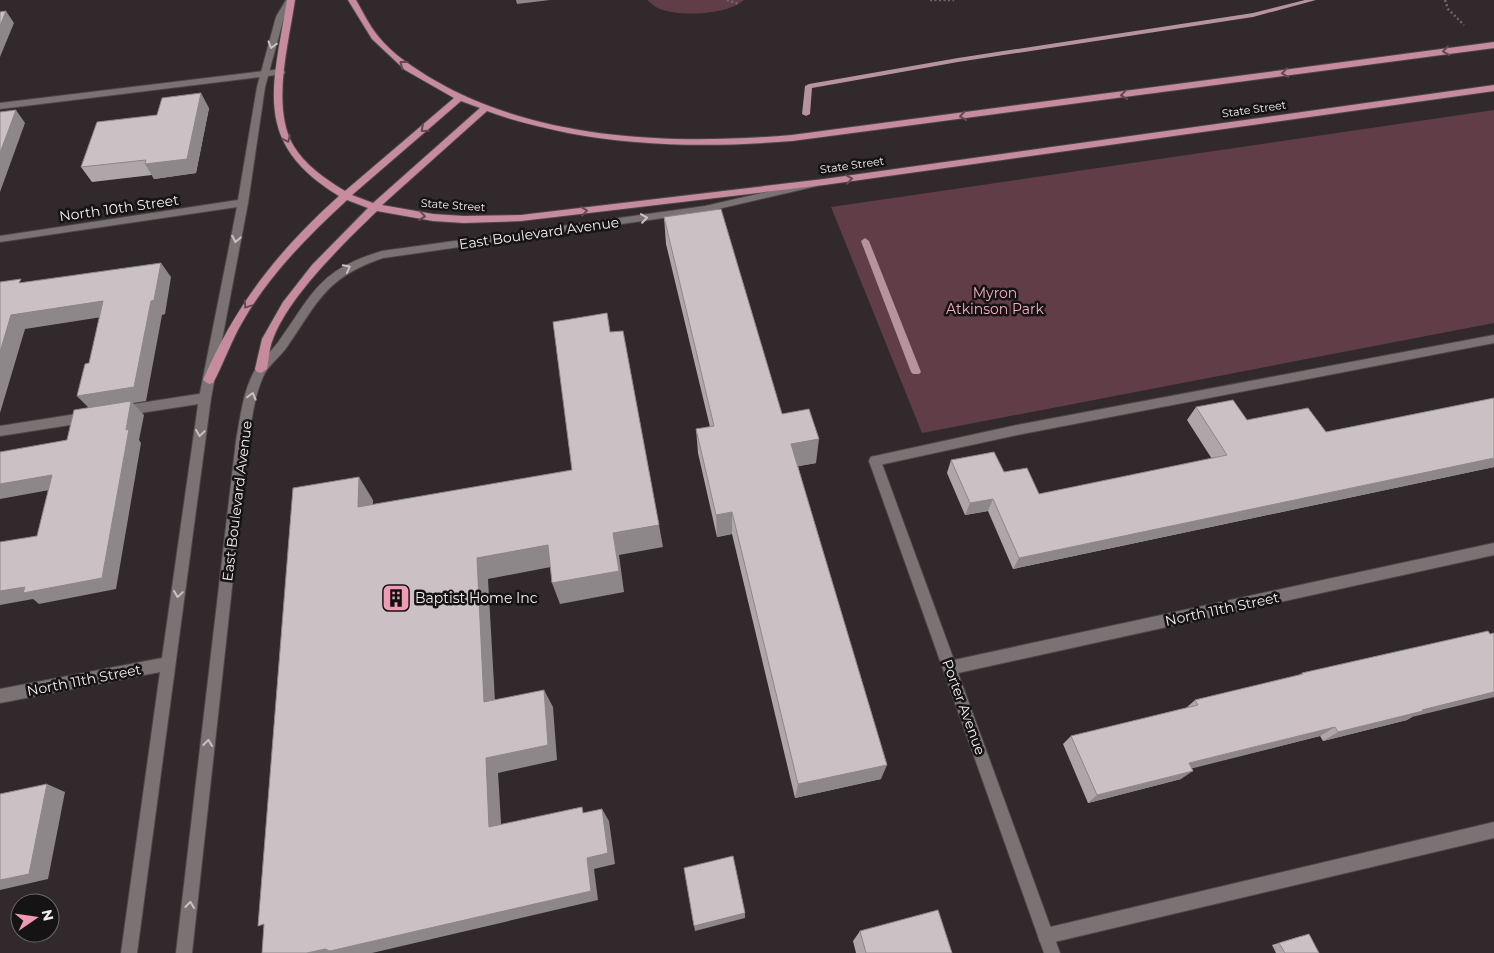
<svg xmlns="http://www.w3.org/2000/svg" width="1494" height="953" viewBox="0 0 1494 953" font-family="Montserrat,sans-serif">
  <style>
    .green { fill: #613d47 }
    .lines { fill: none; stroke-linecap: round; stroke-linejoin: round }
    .stream { fill: #b6939d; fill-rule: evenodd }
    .service-casing { stroke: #4d4748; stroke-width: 2 }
    .minor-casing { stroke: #4d4748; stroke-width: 2 }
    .primary-casing { stroke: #4d4748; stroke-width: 2 }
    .path { stroke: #70696b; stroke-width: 2.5; stroke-dasharray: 2 2.5; stroke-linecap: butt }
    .service { fill: #7b7274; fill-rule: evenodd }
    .minor { fill: #7b7274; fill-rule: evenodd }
    .primary { fill: #c68c9d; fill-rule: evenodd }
    .wall { fill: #afa6a9 }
    .shaded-wall { fill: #8e8789 }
    .building { fill: #cbc1c4; stroke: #8e8789 }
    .oneway { stroke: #c8c2c3 }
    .oneway2 { stroke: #654952 }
    .labels { text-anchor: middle; stroke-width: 5; stroke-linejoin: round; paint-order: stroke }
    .far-street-label { font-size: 11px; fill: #f2edee; stroke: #161314 }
    .street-label { font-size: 14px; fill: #f2edee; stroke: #161314 }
    .park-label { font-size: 14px; fill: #f8abc1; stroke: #161314 }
    .poi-label { font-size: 14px; fill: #f2edee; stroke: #161314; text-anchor: start }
  </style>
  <rect width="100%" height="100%" fill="#31292b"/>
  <g class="green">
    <path d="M647 0H744C727 15 681 17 660 9 655 7 651 3 647 0Z"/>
    <path d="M1494 110V323L922 433 831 207Z"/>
  </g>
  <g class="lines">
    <g class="stream">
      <path d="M1305 0H1316L1253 17 958 62 812 88 810 114 806 116 802 114 805 86 809 84 958 58 1253 13Z"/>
      <path d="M865 238 869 241 921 372 919 374H913L911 372 861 241Z"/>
    </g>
    <defs>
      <g id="service">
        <path d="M281 69 285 72 284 74 0 109V103Z"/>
        <path d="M1494 335V343L1017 435 875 466 871 465 869 461 871 457 875 456 1017 425Z"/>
        <path d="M205 393 211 398 205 403 121 416 117 414 115 411 117 408 121 406Z"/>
        <path d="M89 412 93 414 95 417 93 420 89 422 0 436V426Z"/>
        <path d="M1494 822V838L1046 944 1040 942 1038 936 1040 930 1046 928Z"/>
      </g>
      <g id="minor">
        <path d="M286 0H294L284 17 265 87 248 203 211 398 137 953H121L160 672 0 703V689L162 658 199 398 237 207 0 242V236L238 200 257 87 276 17Z"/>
        <path d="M814 181 819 184 817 186 705 212 383 258C326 277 318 302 287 347 279 358 268 365 263 377 254 397 252 420 248 441L192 953H176L236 441C240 420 242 398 251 378 257 362 270 354 279 341 314 292 319 270 382 251L705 206Z"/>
        <path d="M875 456 879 457 881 461 954 660 1494 543V555L958 673 1060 953H1044L869 461 871 457Z"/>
      </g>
      <path id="primary" d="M287 0H295C289 42 271 106 293 145 305 165 325 179 345 191L454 98 405 70 372 39 348 0H356C363 12 369 25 378 36 392 54 414 68 434 80 539 141 674 145 792 135L1494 42V48L792 141C716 147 643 147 568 133 541 127 513 121 487 111L382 205 433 214 464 216 521 215 824 179 1494 85V91L824 185 521 221 464 223 433 221 377 211C344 243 289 296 273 339 269 348 269 359 267 369L261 373 257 372 255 369 262 339 283 302 312 265 368 208 347 200C308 236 269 275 243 321 231 341 224 363 213 383L209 384 203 380C236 304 278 251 339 196 251 143 273 87 287 0ZM461 101 480 108 373 203 352 195Z"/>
    </defs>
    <use href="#service" class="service-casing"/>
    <use href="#minor" class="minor-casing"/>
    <use href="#primary" class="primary-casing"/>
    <g class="path">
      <path d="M727 0 739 4"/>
      <path d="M930 0H954"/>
      <path d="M1445 0 1448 9 1464 25"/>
    </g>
    <use href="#service" class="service"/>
    <use href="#minor" class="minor"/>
    <use href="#primary" class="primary"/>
  </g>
  <g class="wall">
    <path d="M209 108 196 173 154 179 152 175 92 182 81 167 157 115Z"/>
    <path d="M664 217 782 414 816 463 798 466 881 779 795 798 732 534 717 537 698 453 696 429 710 427 666 244Z"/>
    <path d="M1494 398V467L1013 569 988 511 965 515 947 473 951 460 1004 472 1039 494 1212 459 1187 420 1196 407 1247 420 1326 432Z"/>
    <path d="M1302 673 1412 717 1407 720 1323 741 1320 736 1191 768 1181 779 1088 803 1063 744 1071 736 1186 708 1195 700 1299 675Z"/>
    <path d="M860 931 952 953H856L853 941Z"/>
    <path d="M1301 936 1319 953H1276L1272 945Z"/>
  </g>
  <g class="shaded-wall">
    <path d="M516 0H550L517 4Z"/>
    <path d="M6 11 14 23 0 57V26Z"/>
    <path d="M201 93 209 108 196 173 154 179 145 164Z"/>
    <path d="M16 110 25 123 0 192V153Z"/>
    <path d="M161 263 171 277 165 314 162 315 146 401 133 403 144 415 139 440 141 443 116 589 39 604 33 599 0 605V591L25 587 91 410 77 396 151 301Z"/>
    <path d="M103 301 115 315 25 329 0 413V352L11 315Z"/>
    <path d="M819 439 816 463 790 468 791 444Z"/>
    <path d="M1494 458V467L1013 569 1019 558Z"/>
    <path d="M52 475 66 487 0 499V484Z"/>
    <path d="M359 477 373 500V529L358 507Z"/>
    <path d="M993 499 988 511 965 515 970 503Z"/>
    <path d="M732 512V534L717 537 716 515Z"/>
    <path d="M659 525 663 547 619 555 624 592 560 604 552 583 613 533Z"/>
    <path d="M548 545 556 566 488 579 496 719 484 702 477 558Z"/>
    <path d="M544 690 553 707 557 760 498 773 502 839 489 827 486 758Z"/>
    <path d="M1494 692V697L1412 717 1407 720 1323 741 1338 732 1422 710Z"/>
    <path d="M1335 727 1320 736 1178 772 1189 763Z"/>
    <path d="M887 765 881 779 795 798 798 784Z"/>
    <path d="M1193 771 1181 779 1088 803 1097 795Z"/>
    <path d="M47 784 65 792 48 879 0 890V880Z"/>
    <path d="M602 809 609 821 615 864 594 869 598 900 372 953H307L587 858Z"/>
    <path d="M745 913V918L695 931 694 926Z"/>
  </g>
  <g class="building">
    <path d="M6 11 0 26V12Z"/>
    <path d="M201 93 187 159 145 164 146 160 81 167 97 122 157 115 162 98Z"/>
    <path d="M16 110 0 153V112Z"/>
    <path d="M721 209 782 414 809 409 819 439 791 444 887 765 798 784 732 512 716 515 696 429 714 426 664 217Z"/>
    <path d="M161 263 154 300 151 301 134 387 77 396 85 364 89 363 103 301 11 315 0 352V282L21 279 19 283Z"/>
    <path d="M607 313 610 332 623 331 659 525 613 533 619 571 552 583 548 545 477 558 484 702 544 690 548 745 486 758 489 827 582 807 583 813 602 809 608 853 587 858 591 891 330 951 325 949 307 953H262L264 924 258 926 293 488 359 477 358 507 572 470 553 322Z"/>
    <path d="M1494 398V458L1019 558 993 499 970 503 951 460 994 452 1004 472 1027 468 1039 494 1227 455 1196 407 1233 400 1247 420 1308 408 1326 432Z"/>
    <path d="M131 401 126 430 129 429 102 578 23 593 25 587 0 591V542L37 536 52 475 0 484V452L67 440 74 410Z"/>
    <path d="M1488 631 1490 634 1494 633V692L1422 710 1423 711 1338 732 1335 727 1189 763 1193 771 1097 795 1071 736 1198 705 1195 700 1303 674 1302 673Z"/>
    <path d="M47 784 29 874 0 880V794Z"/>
    <path d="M733 856 745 913 694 926 684 868Z"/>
    <path d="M938 910 952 953H866L860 931Z"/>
    <path d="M1309 934 1319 953H1285L1279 943Z"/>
  </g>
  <defs><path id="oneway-chevron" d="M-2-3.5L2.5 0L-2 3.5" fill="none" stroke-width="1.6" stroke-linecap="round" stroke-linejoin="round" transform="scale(1.25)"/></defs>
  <g class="oneway">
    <use href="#oneway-chevron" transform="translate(272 45) rotate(106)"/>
    <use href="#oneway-chevron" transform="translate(644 218) rotate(-8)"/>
    <use href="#oneway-chevron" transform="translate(236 239) rotate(101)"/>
    <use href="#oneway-chevron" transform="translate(347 268) rotate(-28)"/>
    <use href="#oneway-chevron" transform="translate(252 396) rotate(-75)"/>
    <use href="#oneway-chevron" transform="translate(200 433) rotate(98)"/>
    <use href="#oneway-chevron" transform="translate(178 594) rotate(98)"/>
    <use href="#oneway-chevron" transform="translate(208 743) rotate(-84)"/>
    <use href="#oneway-chevron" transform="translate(190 905) rotate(-84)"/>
  </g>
  <g class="oneway2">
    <use href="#oneway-chevron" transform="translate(1446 51) rotate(172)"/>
    <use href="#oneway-chevron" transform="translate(403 64) rotate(-143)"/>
    <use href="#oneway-chevron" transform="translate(1285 73) rotate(172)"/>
    <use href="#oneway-chevron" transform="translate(1124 95) rotate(172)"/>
    <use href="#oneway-chevron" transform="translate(963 116) rotate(172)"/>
    <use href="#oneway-chevron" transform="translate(424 129) rotate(139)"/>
    <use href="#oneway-chevron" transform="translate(287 139) rotate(65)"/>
    <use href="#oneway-chevron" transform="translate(849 179) rotate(-8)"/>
    <use href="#oneway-chevron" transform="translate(584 211) rotate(-7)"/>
    <use href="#oneway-chevron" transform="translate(422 216) rotate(7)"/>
    <use href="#oneway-chevron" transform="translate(247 305) rotate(124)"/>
  </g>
  <defs>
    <symbol id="building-square" viewBox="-11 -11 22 22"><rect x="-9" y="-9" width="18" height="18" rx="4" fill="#f19ab3" stroke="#161314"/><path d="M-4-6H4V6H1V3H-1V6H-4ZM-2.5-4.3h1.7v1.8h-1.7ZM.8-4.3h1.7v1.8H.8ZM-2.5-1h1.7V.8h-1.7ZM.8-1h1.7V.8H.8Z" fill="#111"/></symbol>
  </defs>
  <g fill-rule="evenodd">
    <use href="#building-square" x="380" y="582" width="32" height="32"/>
  </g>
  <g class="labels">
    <g class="far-street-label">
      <text transform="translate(1254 109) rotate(-8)" y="4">State Street</text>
      <text transform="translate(852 165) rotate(-8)" y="4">State Street</text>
      <text transform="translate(453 205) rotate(4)" y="4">State Street</text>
    </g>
    <g class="street-label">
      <text transform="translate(119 208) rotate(-8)" y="5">North 10th Street</text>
      <text transform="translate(539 233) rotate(-8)" y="5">East Boulevard Avenue</text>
      <text transform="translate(237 501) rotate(-83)" y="5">East Boulevard Avenue</text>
      <text transform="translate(1222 609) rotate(-12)" y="5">North 11th Street</text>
      <text transform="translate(84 680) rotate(-11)" y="5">North 11th Street</text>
      <text transform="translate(964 707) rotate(70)" y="5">Porter Avenue</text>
    </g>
    <g class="park-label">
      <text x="995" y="298">Myron<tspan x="995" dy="16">Atkinson Park</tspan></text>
    </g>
    <g class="poi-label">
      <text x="415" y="603">Baptist Home Inc</text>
    </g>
  </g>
  <g transform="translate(35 918) rotate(77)"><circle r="24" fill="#161314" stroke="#6e6a6b"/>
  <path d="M0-4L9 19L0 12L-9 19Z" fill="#f19ab3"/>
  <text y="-8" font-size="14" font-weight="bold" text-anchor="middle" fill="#f2edee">N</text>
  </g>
</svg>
